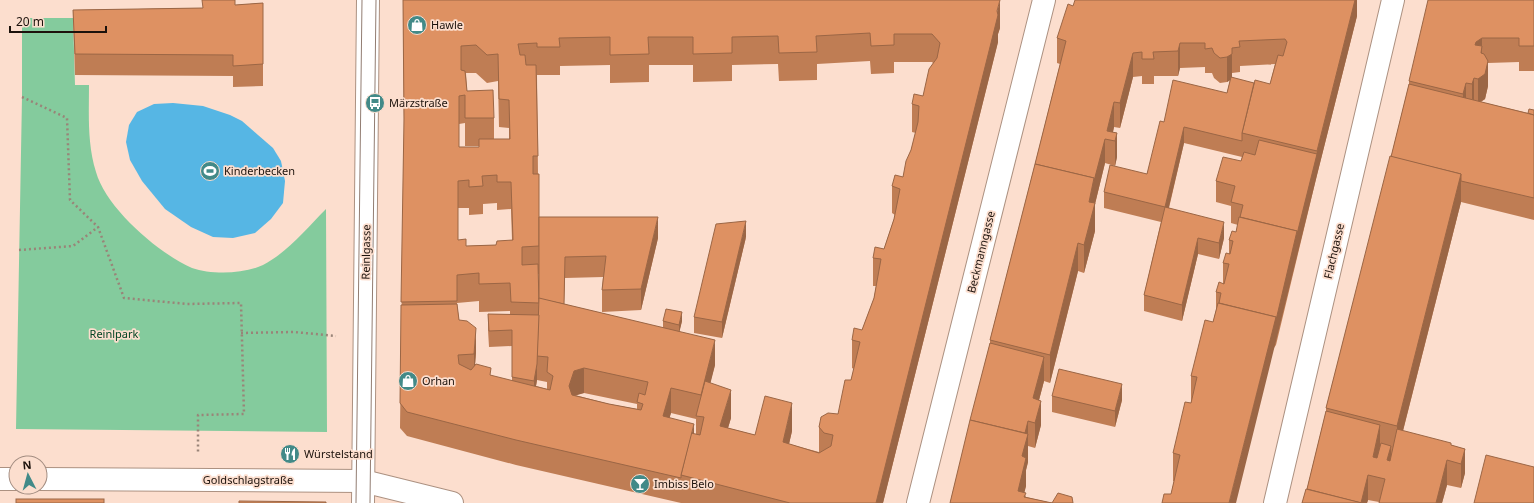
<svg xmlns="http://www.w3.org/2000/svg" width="1534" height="503" viewBox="0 0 1534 503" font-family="'Noto Sans',sans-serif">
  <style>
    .green { fill: #84cb9d }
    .water { fill: #56b6e4 }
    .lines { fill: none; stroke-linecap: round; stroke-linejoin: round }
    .pedestrian-casing { stroke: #ac9181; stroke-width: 24 }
    .minor-casing { stroke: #ac9181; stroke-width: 24 }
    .tertiary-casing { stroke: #ac9181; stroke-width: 24 }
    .path { stroke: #998478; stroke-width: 2.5; stroke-dasharray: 2 3; stroke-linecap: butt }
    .pedestrian { stroke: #fff; stroke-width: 22 }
    .minor { stroke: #fff; stroke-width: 22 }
    .tertiary { stroke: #fff; stroke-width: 22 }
    .tram { stroke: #927d72; stroke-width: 1 }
    .wall { fill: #bf7d54; fill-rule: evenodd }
    .shaded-wall { fill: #9b6645 }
    .building { fill: #de9162; stroke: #9b6645; fill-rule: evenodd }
    .labels { text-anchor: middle; stroke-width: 3.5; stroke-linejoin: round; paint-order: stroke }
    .poi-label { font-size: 11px; fill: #1c120c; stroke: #fcdece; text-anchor: start }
    .street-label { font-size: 11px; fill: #1c120c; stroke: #fcdece }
    .park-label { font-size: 11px; fill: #004423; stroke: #fcdece }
  </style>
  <rect width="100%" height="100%" fill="#fcdece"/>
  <path class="green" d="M22 18H73L75 85H89C89 114 87 143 96 172 106 208 158 253 192 268 212 275 244 274 263 265 288 252 306 229 326 209L327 432 16 429 22 97Z"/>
  <path class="water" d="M173 103 203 106 230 115 242 121 273 148 281 161 285 181 283 203 271 219 255 233 233 238 213 237 191 227 165 209 142 181 130 160 126 142 129 125 137 112 154 104Z"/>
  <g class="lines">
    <defs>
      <g id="pedestrian">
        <path d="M0 479H16"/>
        <path d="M40 479 363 481"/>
      </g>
      <g id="minor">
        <path d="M363 481 452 503"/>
        <path d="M918 503 1044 0"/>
        <path d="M1275 503 1393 0"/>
      </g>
      <path id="tertiary" d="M363 503 368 0"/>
    </defs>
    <use href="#pedestrian" class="pedestrian-casing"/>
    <use href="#minor" class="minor-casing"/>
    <use href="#tertiary" class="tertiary-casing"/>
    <g class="path">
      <path d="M22 97 67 118 70 200 98 227 124 298 187 304 241 303 244 414 198 415V452"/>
      <path d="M19 250 73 246 98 227"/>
      <path d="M241 333 294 332 336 336"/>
    </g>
    <use href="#pedestrian" class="pedestrian"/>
    <use href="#minor" class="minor"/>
    <use href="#tertiary" class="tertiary"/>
    <g class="tram">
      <path d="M356 503 362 0"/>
      <path d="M370 503 376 0"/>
    </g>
  </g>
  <g class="wall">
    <path d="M403 0 1000 28 998 34V42L883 503H681L516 465 407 436 400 428 404 130ZM870 61 871 74 894 73V62H932L933 63 923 96 912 104V132L916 133 911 150 903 177 892 186V213L895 215 894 219 884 249 873 258V286H876L874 298 862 330 852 340V368L854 369 851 380 838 414 819 427V452L789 444 792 431 755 435 728 428 731 418 710 383 715 365 679 332 682 321H663V328L564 304 565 278 603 277 602 290V312L641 310 658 238 539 227 538 174 537 75H560V66L610 65V83L649 82V65H693V82L732 81V65L778 64 779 81 817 80V64ZM466 73H476L487 83 498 81 499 127 509 128V139H494V118L467 91ZM465 123V146H479V147H459V124ZM497 203V210L511 209 512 240 496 245 466 246 458 240V208H469V215L483 214V204ZM538 274H539V307ZM479 301V312L510 311V314H488V330L489 347 512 346V381L491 376 475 365 476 352 459 320 457 303ZM537 380 547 382V389L536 386ZM584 393 637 404V409L609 404 575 395ZM671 413 696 419V434H694L669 418Z"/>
    <path d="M1357 0V16L1317 175 1276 345 1171 494 1174 481H1173V453L1191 403V376L1213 322 1216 310V292L1223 284V263L1229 254V240L1236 232 1238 225 1231 223V206L1216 202V181L1241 161 1242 157 1184 143 1169 208 1224 238 1219 259 1198 254 1182 321 1144 311V295L1161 222 1104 208V192L1147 174 1164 122 1227 93 1230 80 1227 82 1220 83 1214 78 1212 73H1205V67L1180 68 1178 76H1154V84H1142V76L1133 77 1120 128 1114 127 1113 132 1117 133V157L1115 166 1105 163 1095 204V231L1084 273 1078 271 1050 383 1044 381 1039 400 1041 425 1035 448 1028 446V462L1026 470V486L1024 492 1026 497 1052 503H1073H950L990 343V340L1035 164 1060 64 1057 63V38L1073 6ZM1275 64 1270 84 1254 83 1232 78V73L1240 72V66Z"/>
    <path d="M1534 0V71H1519V62L1488 63V86L1485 99 1481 102 1528 113 1534 110V220L1461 202 1403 431 1451 445 1465 449V473L1461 488 1447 485 1442 503H1379V502L1368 500 1367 503H1302L1307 489 1326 411V408L1391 157 1409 84V81Z"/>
    <path d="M263 3V86L233 87V76L75 75 73 10 202 8 235 5Z"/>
    <path d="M746 237 722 338 694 333V317Z"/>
    <path d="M1052 396 1122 400 1115 427 1052 412Z"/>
  </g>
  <g class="shaded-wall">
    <path d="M1000 0V28L998 34V42L883 503H876Z"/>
    <path d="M1355 0H1357V16L1317 175 1236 503H1229Z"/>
    <path d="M1482 38V71L1488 61V86L1485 99 1478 103V79L1475 45 1476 42Z"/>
    <path d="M1180 43V68L1178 76V51Z"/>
    <path d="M1232 48V79L1227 82V57Z"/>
    <path d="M1133 53V77L1120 128V103Z"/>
    <path d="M1474 78V103L1472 108V84Z"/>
    <path d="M1466 83V107L1463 118V94Z"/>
    <path d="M1114 102V127L1111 140 1107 131Z"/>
    <path d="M1184 127V143L1165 223V207Z"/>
    <path d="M1117 133V157L1115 166V141Z"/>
    <path d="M1105 139V163L1095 204V231L1084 273V245L1089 202 1094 178Z"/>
    <path d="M1461 174V202L1397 454V426Z"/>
    <path d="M658 217V238L641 310V289Z"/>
    <path d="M746 221V237L722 338V322Z"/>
    <path d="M1224 222V238L1219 259V243Z"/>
    <path d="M1198 238V254L1182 321V305Z"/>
    <path d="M1078 243V271L1050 383V355Z"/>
    <path d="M682 312V321L679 334V325Z"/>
    <path d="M476 328V352L474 378V354Z"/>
    <path d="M715 340V365L702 417 701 395Z"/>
    <path d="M1044 357V381L1033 423V398Z"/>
    <path d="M537 364V380L534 397V381Z"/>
    <path d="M584 368V393L574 396 569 411V386L574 371Z"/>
    <path d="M1122 384V400L1115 427V411Z"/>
    <path d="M671 388V413L663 441V416Z"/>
    <path d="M731 390V418L720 454V426Z"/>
    <path d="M1041 401V425L1035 448V423Z"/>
    <path d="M792 403V431L783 470V442Z"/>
    <path d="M1028 421V462L1026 470V486L1022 503 1018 491 1024 436Z"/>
    <path d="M694 424V449L682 475Z"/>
    <path d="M1380 425V449L1374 476 1373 457Z"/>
    <path d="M1391 446V470L1387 460Z"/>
    <path d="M1465 449V473L1461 488V464Z"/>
    <path d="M1447 460V485L1442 503H1436Z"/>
    <path d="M1368 475V500L1367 503H1361Z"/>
  </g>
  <g class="building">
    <path d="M202 0H235V5L263 3V64L233 66V55L75 54 73 10 203 8Z"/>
    <path d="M403 0H1000L997 11 998 15 876 503H790L681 475 691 433 700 435 704 417 696 416 705 381 731 390 720 426 755 435 765 396 792 403 783 442 819 453 831 446 833 435 824 433 819 427 821 417 828 413 838 414 845 380H851L860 342 852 340 854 328 862 330 874 298 881 259 873 258 875 247 884 249 894 219 900 189 892 186 895 175 903 177 906 161 911 150 918 122 919 106 912 104 914 94 923 96 929 69 937 58 940 43 932 34H894V45L871 46 870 33 816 36 817 52 779 53 778 36 732 37V53L693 54V37H648L649 54 610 55V37L559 38 560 47H537V43L518 44 520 55H525L526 65H536L538 156H533V174H539V246L522 247V265L538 264 539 303 511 302 510 283 479 284V273L457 275V301L401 302 404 119ZM476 45 487 55 498 54 499 99 509 100 510 139H479V147H459V96L465 95V118H494L493 90 467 91 465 71 461 70V46ZM497 175V182H511L513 240 497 241 496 245 466 246V239L458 240V181L469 180V187L483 186 482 176Z"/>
    <path d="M1075 0H1355L1317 151 1242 133 1255 80 1270 84 1278 55 1283 56 1287 42 1285 39 1239 41 1240 47 1232 48V54L1227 57 1220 58 1214 53 1212 48 1205 49V43H1180L1178 51 1153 52 1154 59H1142V52L1133 53 1120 103 1114 102 1107 131 1117 133 1115 141 1105 139 1094 181V178L1035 164 1066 41 1057 38 1068 4 1073 6Z"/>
    <path d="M1428 0H1534V46H1519V38H1482L1476 42 1475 45 1482 46 1481 53 1484 54 1488 61 1485 74 1478 79 1474 78 1472 84 1466 83 1463 94 1409 81Z"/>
    <path d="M1231 77 1254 83 1242 133V141L1184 127 1165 207 1104 192 1110 165 1147 174 1160 121 1164 122 1173 80 1227 93Z"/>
    <path d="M1409 84 1534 115V198L1461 181V174L1391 157Z"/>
    <path d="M1529 109 1534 110V115L1528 113Z"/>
    <path d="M1259 140 1317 154 1297 234V231L1240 217 1243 205 1231 202 1235 186 1216 181 1223 157 1241 161 1244 152 1255 155Z"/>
    <path d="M1390 156 1461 174 1397 426 1326 408Z"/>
    <path d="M1035 164 1094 178 1089 202 1095 203 1084 245 1078 243 1050 355 990 340Z"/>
    <path d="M1165 207 1224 222 1219 243 1198 238 1182 305 1144 295Z"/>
    <path d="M539 217H658L641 289 602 290 606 256 565 257 564 304 539 299Z"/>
    <path d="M1239 217 1297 231 1276 320V317L1219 303 1221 293 1216 292 1219 282 1224 284 1229 264 1223 263 1226 253 1230 254 1233 241 1229 240 1232 231 1236 232Z"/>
    <path d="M746 221 722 322 694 317 716 224Z"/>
    <path d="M539 298 715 340 701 395 671 388 663 416 694 424 681 475V478L516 440 407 412 400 403 401 305 457 304 459 320 467 321 476 328 474 354 458 355 459 364 471 370 476 364 491 368 490 375 550 390 553 376 547 372 548 357 537 356ZM584 368 648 382 645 395 639 393 637 402 643 404 641 410 609 404 572 395 569 386 574 371Z"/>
    <path d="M1218 303 1276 317 1229 503H1162L1164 494H1171L1180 455 1173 453 1185 402 1191 403 1197 377 1191 376 1205 320 1213 322Z"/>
    <path d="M666 309 682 312 679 325 663 321Z"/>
    <path d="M488 314 539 315 537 364 534 381 512 377V330L489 331Z"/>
    <path d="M990 343 1044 357 1033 398 1041 401 1035 423 1028 421 1025 433 970 420Z"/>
    <path d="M1059 369 1122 384 1115 411 1052 396Z"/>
    <path d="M1326 411 1380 425 1373 457 1377 458 1381 443 1391 446 1387 460 1390 461 1397 429 1451 443V445L1465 449 1461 464 1447 460 1436 503H1379L1385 479 1368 475 1361 503 1307 489Z"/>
    <path d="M970 420 1028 434 1022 456 1026 458 1018 491 1026 493 1024 497 1052 503 1058 493 1072 497 1073 503H950Z"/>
    <path d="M1486 455 1534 467V503H1474Z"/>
    <path d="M1306 489 1362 503H1302Z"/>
    <rect x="16" y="499" width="88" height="4"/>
    <path d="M239 501 326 502V503H239Z"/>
  </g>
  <defs>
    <symbol id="shop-disc" viewBox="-11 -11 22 22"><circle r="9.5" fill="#428a88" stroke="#fcdece"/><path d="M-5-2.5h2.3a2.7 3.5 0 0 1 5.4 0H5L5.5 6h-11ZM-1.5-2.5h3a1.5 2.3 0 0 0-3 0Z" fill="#fff"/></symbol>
    <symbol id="bus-disc" viewBox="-11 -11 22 22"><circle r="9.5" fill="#428a88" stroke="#fcdece"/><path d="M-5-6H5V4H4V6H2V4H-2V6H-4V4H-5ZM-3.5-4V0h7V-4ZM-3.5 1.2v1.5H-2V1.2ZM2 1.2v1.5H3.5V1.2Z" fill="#fff"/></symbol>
    <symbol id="stadium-disc" viewBox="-11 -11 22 22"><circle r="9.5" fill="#428a88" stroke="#fcdece"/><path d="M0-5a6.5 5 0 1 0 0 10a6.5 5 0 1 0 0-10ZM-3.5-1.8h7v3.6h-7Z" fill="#fff"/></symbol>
    <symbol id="restaurant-disc" viewBox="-11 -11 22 22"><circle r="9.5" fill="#428a88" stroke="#fcdece"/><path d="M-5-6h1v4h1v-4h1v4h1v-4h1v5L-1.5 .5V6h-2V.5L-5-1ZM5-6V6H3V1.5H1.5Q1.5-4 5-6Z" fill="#fff"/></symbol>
    <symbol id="bar-disc" viewBox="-11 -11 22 22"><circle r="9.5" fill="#428a88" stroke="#fcdece"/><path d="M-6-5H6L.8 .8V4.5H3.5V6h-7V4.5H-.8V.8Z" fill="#fff"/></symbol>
  </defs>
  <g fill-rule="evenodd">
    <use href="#shop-disc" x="406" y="14" width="22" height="22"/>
    <use href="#bus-disc" x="364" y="92" width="22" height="22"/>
    <use href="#stadium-disc" x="199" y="160" width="22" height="22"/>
    <use href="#shop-disc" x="397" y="370" width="22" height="22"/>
    <use href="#restaurant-disc" x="279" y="443" width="22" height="22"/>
    <use href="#bar-disc" x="629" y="473" width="22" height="22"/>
  </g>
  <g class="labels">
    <g class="poi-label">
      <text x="431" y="29">Hawle</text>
      <text x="389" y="107">Märzstraße</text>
      <text x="224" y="175">Kinderbecken</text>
      <text x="422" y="385">Orhan</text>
      <text x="304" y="458">Würstelstand</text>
      <text x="654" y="488">Imbiss Belo</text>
    </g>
    <g class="street-label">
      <text transform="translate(1334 251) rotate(-77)" y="4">Flachgasse</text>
      <text transform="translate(366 252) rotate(-89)" y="4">Reinlgasse</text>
      <text transform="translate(981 252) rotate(-76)" y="4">Beckmanngasse</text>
      <text x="248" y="484">Goldschlagstraße</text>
    </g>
    <g class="park-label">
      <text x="114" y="338">Reinlpark</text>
    </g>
  </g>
  <g transform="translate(28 475) rotate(354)"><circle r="19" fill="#fcdece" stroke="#a28c80"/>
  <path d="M0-3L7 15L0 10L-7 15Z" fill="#428a88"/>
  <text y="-6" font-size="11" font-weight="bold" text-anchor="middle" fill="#1c120c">N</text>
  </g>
  <path d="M10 26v6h96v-6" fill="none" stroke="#1c120c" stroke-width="2"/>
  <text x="16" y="26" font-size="12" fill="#1c120c" stroke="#fcdece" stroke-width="3" paint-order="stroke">20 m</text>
</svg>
